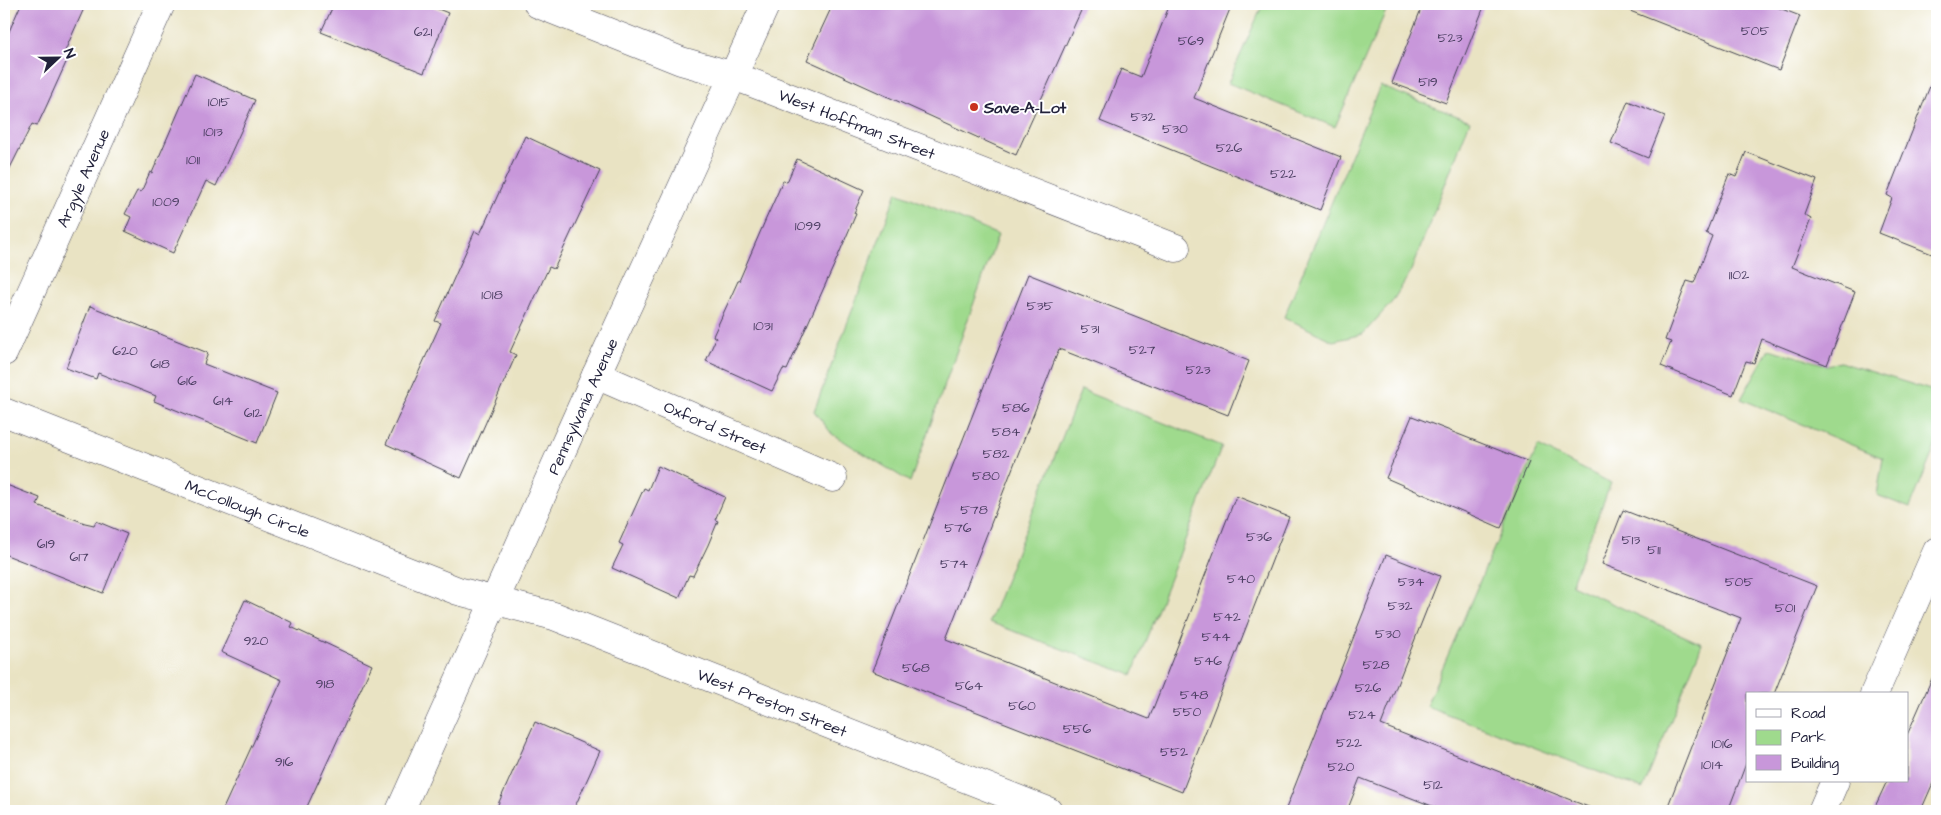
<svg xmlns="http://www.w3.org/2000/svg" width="1941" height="815" viewBox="0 0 1941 815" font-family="'Architects Daughter',sans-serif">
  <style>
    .green { fill: #9fda8d; stroke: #607e64 }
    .building { fill: #c897da }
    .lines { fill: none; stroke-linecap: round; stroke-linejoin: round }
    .minor-casing { stroke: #403f4f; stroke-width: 29 }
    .major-casing { stroke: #403f4f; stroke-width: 29 }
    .minor { stroke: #fff; stroke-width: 28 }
    .major { stroke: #fff; stroke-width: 28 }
    .poi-dot { fill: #c8321e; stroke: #fff; stroke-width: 2 }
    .labels { text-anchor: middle; stroke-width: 4; stroke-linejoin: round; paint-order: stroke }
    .number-label { font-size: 14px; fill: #4c3f63 }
    .poi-label { font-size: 16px; font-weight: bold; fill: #22223b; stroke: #fff; text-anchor: start }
    .street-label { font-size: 16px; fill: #22223b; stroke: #fff }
  </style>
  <rect width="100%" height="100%" fill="#fff"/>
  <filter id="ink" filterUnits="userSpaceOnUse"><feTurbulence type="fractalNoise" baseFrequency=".02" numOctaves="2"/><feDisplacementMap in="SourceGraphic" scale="10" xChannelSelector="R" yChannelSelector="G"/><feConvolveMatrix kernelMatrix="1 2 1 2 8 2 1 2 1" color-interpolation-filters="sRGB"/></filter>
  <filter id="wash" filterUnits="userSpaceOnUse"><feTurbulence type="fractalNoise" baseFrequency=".0096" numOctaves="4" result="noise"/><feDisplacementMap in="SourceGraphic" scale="20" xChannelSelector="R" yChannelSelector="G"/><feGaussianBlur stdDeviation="1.12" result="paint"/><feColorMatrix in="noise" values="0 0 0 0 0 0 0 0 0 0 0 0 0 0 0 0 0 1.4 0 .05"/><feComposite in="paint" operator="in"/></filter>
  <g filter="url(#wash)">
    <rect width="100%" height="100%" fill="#e9e3c3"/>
    <g class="green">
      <path d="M1263 4H1389L1335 127 1228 83Z"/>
      <path d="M1380 86 1470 121 1410 273 1392 302 1363 334 1333 341 1284 317Z"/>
      <path d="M897 192 998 235 910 482 832 434 814 411Z"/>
      <path d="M1769 349 1827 365 1840 362 1937 392V442L1910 508 1877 495 1883 458 1741 399Z"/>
      <path d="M1081 390 1222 446 1132 675 989 622Z"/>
      <path d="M1538 446 1611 483 1571 585 1702 644 1643 789 1426 706Z"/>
    </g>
    <g id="blocks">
      <g class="building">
        <path d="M21 4H86L68 44 64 54 69 56 46 107 37 126 32 124 4 180V43Z"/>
        <path d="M334 4H426L448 13 424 73 321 32Z"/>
        <path d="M833 4H1084L1016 155 807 60Z"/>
        <path d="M1170 4H1232L1194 98 1341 157 1320 210 1100 121 1121 69 1141 77Z"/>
        <path d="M1423 4H1485L1446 103 1392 83Z"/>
        <path d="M1616 4H1769L1800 16 1779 70 1615 5Z"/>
        <path d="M1936 71H1937V256L1879 233 1892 198 1887 195Z"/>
        <path d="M195 74 255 100 216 186 206 181 173 253 125 231 131 217 125 214 137 191 141 192 150 172 152 173Z"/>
        <path d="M1628 101 1665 116 1648 158 1611 143Z"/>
        <path d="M525 136 600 171 554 269 549 267 510 352 516 355 461 478 386 444 441 323 435 321 475 231 480 234Z"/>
        <path d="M1746 152 1817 180 1804 215 1811 219 1792 267 1855 292 1827 365 1762 339 1754 363 1746 361 1733 395 1661 366 1671 342 1665 340 1687 281 1694 283 1712 236 1706 233 1715 210 1729 174 1736 177Z"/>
        <path d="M797 159 864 190 854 213 856 214 835 263 787 370 783 369 772 391 706 361 716 338 713 336 738 281H739L765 221 783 181 787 182Z"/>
        <path d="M1028 274 1249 361 1228 415 1059 349 946 639 1149 719 1236 496 1289 517 1182 792 872 671Z"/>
        <path d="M90 306 208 353 204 364 277 393 257 443 154 401 156 396 98 373 96 379 66 368Z"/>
        <path d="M1412 416 1529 462 1501 528 1386 478Z"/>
        <path d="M658 466 725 497 715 520 718 521 708 545 693 576 689 575 679 598 612 568 623 545 619 543 644 488 648 490Z"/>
        <path d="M4 484 40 498 37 505 85 523 94 525 96 521 127 534 103 593 4 554Z"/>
        <path d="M1623 510 1817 586 1774 694H1747V761L1728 811H1666L1741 618 1602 564Z"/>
        <path d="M1386 555 1440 576 1381 725 1596 810V811H1445L1360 778 1347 811H1285Z"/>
        <path d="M245 600 293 623 291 627 372 665 305 811H222L282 680 221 652Z"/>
        <path d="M1937 667V774L1922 808 1921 811H1873L1887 781H1907V735Z"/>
        <path d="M535 722 600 751 573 811H495Z"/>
      </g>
    </g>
  </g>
  <g filter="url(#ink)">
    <use href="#blocks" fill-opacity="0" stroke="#403f4f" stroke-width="1"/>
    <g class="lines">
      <defs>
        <g id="minor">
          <path id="s1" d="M538 4 681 61 734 76 773 91 1176 248"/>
          <path id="s2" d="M4 352 161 4"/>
          <path id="s3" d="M596 375 833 478"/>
          <path id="s4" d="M4 412 458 591 554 616 1048 811"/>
        </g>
        <g id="major">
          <path d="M1874 694 1937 551"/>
          <path id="s5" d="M400 811 596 375 766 4"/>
          <path d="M1822 811 1835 781"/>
        </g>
      </defs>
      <use href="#minor" class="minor-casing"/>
      <use href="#major" class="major-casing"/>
      <use href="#minor" class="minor"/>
      <use href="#major" class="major"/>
    </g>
  </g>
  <circle class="poi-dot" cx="974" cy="107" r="5"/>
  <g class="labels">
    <g class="number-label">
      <text x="1755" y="35">505</text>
      <text x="423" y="36">621</text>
      <text x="1450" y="42">523</text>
      <text x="1191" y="45">569</text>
      <text x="1428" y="86">519</text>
      <text x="219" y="106">1015</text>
      <text x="1143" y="121">532</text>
      <text x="1175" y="133">530</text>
      <text x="213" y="136">1013</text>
      <text x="1229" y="152">526</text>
      <text x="193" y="164">1011</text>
      <text x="1283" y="178">522</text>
      <text x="166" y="206">1009</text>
      <text x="808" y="230">1099</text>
      <text x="1739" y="279">1102</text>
      <text x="492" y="299">1018</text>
      <text x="1040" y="310">535</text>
      <text x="763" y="330">1031</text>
      <text x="1090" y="333">531</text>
      <text x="1142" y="354">527</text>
      <text x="125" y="355">620</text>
      <text x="160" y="368">618</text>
      <text x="1198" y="374">523</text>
      <text x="187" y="385">616</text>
      <text x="223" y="405">614</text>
      <text x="1016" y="412">586</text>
      <text x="253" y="417">612</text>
      <text x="1006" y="436">584</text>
      <text x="996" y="458">582</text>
      <text x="986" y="480">580</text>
      <text x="974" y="514">578</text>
      <text x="958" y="532">576</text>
      <text x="1259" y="541">536</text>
      <text x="1631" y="544">513</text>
      <text x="46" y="548">619</text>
      <text x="1654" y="554">511</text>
      <text x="79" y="561">617</text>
      <text x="954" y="568">574</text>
      <text x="1241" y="583">540</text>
      <text x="1411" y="586">534</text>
      <text x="1739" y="586">505</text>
      <text x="1400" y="610">532</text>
      <text x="1785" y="612">501</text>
      <text x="1227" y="621">542</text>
      <text x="1388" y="638">530</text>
      <text x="1216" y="641">544</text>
      <text x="256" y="645">920</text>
      <text x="1208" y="665">546</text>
      <text x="1376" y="669">528</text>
      <text x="916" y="672">568</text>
      <text x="325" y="688">918</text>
      <text x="969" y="690">564</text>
      <text x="1368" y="692">526</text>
      <text x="1194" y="699">548</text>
      <text x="1022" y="710">560</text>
      <text x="1187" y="716">550</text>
      <text x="1362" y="719">524</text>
      <text x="1077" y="733">556</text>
      <text x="1349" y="747">522</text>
      <text x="1722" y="748">1016</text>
      <text x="1174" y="756">552</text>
      <text x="284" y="766">916</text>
      <text x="1712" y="769">1014</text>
      <text x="1341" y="771">520</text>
      <text x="1433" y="789">512</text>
    </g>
    <g class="poi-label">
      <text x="984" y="113">Save-A-Lot</text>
    </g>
    <g class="street-label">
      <text dy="6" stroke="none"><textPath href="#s1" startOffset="341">West Hoffman Street</textPath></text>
      <text dy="6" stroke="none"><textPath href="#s2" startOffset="191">Argyle Avenue</textPath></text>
      <text dy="6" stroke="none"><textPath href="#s5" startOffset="444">Pennsylvania Avenue</textPath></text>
      <text dy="6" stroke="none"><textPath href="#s3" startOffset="130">Oxford Street</textPath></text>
      <text dy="6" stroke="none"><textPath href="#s4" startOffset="262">McCollough Circle</textPath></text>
      <text dy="6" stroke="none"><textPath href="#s4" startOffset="822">West Preston Street</textPath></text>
    </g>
  </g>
  <rect width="1941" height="815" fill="none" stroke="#fff" stroke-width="20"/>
  <rect x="1746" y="692" width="162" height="90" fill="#ffffff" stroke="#a7a7b1"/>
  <rect x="1756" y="709" width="25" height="8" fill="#ffffff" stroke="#a7a7b1"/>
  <text x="1791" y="718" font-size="15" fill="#22223b">Road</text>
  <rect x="1756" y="730" width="25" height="15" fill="#9fda8d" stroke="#a7a7b1"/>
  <text x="1791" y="742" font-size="15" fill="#22223b">Park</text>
  <rect x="1756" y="755" width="25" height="15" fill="#c897da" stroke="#a7a7b1"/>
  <text x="1791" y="768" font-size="15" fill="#22223b">Building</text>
  <g transform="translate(58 58) rotate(68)" stroke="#ffffff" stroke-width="4" paint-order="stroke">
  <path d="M0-4L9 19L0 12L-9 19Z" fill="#22223b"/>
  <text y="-8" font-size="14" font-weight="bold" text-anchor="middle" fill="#22223b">N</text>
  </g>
</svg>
